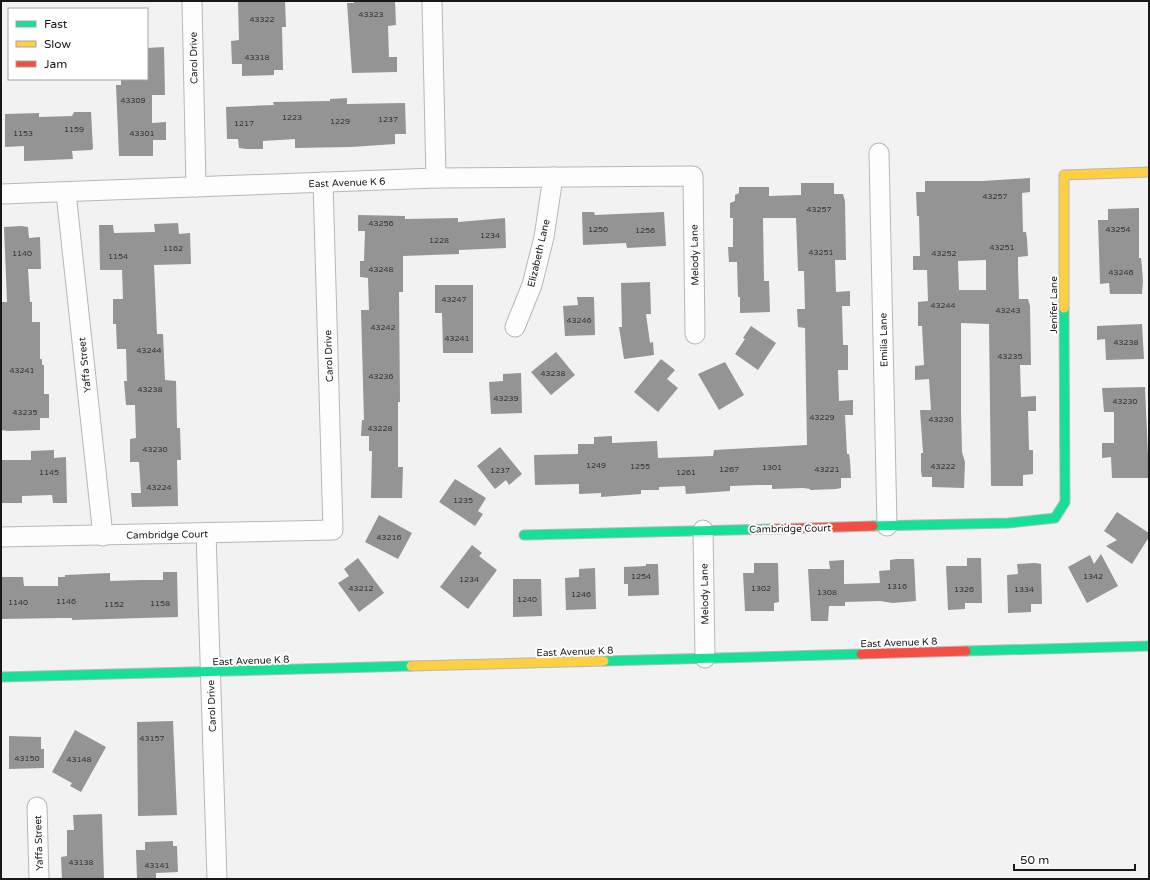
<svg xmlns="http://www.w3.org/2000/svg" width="1150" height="880" viewBox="0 0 1150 880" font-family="'Varela Round',sans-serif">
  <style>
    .building { fill: #949495; fill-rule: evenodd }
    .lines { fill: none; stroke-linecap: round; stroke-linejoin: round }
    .street-casing { stroke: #b7b7b7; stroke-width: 21 }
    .fast-casing { stroke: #b7b7b7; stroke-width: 11 }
    .slow-casing { stroke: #b7b7b7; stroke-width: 11 }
    .jam-casing { stroke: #b7b7b7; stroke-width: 11 }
    .street { stroke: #fdfdfd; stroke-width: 19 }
    .fast { stroke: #16e098; stroke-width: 9 }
    .slow { stroke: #ffcf43; stroke-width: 9 }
    .jam { stroke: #f24e42; stroke-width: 9 }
    .labels { text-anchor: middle; stroke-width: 4; stroke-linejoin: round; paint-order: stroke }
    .number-label { font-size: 8px; fill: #363737 }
    .street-label { font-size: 10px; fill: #171818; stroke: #fff }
  </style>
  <rect width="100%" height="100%" fill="#f2f2f3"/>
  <g class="building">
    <path d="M238 1H285L286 27H282L283 70H274V75L242 76V64H232L231 41 239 40Z"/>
    <path d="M354 1H395L396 25 388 26 389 57H397V72L352 73 347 3H354Z"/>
    <path d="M164 47 165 95H152V123L166 122V140H153V156H119L116 85H121V80L124 79H147V48Z"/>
    <path d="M347 98V104L405 103 406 134H395V144L351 147 295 148V139L263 141V149H246L239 148 238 139H227L226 107 274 105 273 102 330 101V99Z"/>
    <path d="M74 112H91L93 149 91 150 72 151 73 159 24 161V146L5 147V114L39 113V117L72 116Z"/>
    <path d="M1030 178V192L1022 193 1023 232H1026L1027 239 1028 256 1018 257V268L1019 299H1028L1030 306 1031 365H1020L1021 397 1036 396V411H1028L1029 450H1033V474L1023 475V486H991L989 324 961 323V411L962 452 965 462 964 488 932 487V477H922L921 471V453H923L920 410H931L929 379 915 380V366L924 365 922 326H918V302L928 301 927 270H913V256H920L919 216H917L916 192H925V181H983ZM986 260V290H959L958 261Z"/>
    <path d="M801 183H834V194H843L845 201 846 260H835L836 292 850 291V306H842L843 345H848V370H838L839 401 853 400V415H845L847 454H849L850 460 851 478H841V488L836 489 810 490V489L803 488 772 489V485H758L730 486V491L686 494 685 486 659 487V490H641V494L601 497V493L579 494V484L535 485 534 455 578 454V444H594V437L612 436V443L657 441 658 458 713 456 714 450 807 445 805 328 798 327 797 309H805L804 271H798L796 218H763L764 281H769L770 312 740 313V297H738L737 262H729L728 247H733V218H730V203L735 201V195L739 193V187H769V196L801 195Z"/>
    <path d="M1139 208V258H1141L1142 268 1143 281 1142 294H1110L1109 283 1100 284 1098 220H1108V209Z"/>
    <path d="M582 212H594L595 215 664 212 666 246 627 248 626 243 583 245Z"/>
    <path d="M358 215 405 216V219L458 218V222L505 218 506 248 459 250V254L403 256V292H399L400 402H398V467H403L402 498H371L372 451H369V436H361L362 420H364L361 310H369L368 278 360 277V261H364L365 231H358Z"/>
    <path d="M178 223 179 234 190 233 191 264 154 265 157 334H163L165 380 176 381 177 428H180L181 460H177L178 506 132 507 131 493H141L139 462H130V439L136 438 135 405H126L124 381H127L126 349H117L116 324H113V299H123L122 270H100L99 225H113L114 233 155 232 154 224Z"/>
    <path d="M21 226 28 227 29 238 40 237 41 269H28L30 302H32V322H40V359H42V365H44V394H49V418H40V430L8 431 1 430V302H7L4 227Z"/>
    <path d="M650 282 651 314H646L650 343 653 342 654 355 624 359 619 327H622L621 283Z"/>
    <path d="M435 285H473V353H443L442 313H435Z"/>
    <path d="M577 297H594L595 335 565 336 563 306 578 305Z"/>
    <path d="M1142 324 1144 359 1106 360 1105 339 1097 340V326Z"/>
    <path d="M751 326 776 343 758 370 735 354 745 339 743 338Z"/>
    <path d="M556 352 575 375 551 395 531 372Z"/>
    <path d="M661 359 675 370 667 379 678 388 658 412 634 392Z"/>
    <path d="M725 362 744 395 719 410 698 374Z"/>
    <path d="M521 373 522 413 491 414 489 382 503 381V374Z"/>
    <path d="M1145 387 1149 478H1112L1111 457 1102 458V443H1114V412H1104L1102 388Z"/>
    <path d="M500 447 522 474 509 485 506 480 495 489 477 466Z"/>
    <path d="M54 450V458L66 457 67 503H53L52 495 22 496V503H1V460H31V451Z"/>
    <path d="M455 479 486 498 478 511 483 514 475 526 439 502Z"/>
    <path d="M1117 512 1149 533V537L1132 564 1106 546 1117 540 1104 531Z"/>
    <path d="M379 515 412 533 398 559 365 542Z"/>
    <path d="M472 545 482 553 479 556 497 570 468 609 440 587Z"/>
    <path d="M1101 554 1118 586 1087 603 1068 567 1090 555 1094 564Z"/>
    <path d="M358 558 384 593 359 612 338 583 349 576 344 569Z"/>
    <path d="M967 558H981L982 603H965V609L948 610 946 566H967Z"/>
    <path d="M897 559H914L916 601 893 603 880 601 845 602V606H829L828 621H811L808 569H830L829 561 844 560V584L880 583 879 571 890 570V560Z"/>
    <path d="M754 563H778L779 602 774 603V611H745L743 573H754Z"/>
    <path d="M1035 563 1041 564 1042 604H1031V612L1008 613 1007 575 1018 574 1017 564Z"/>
    <path d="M646 564H658L659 595 628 596V584H624V567L646 566Z"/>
    <path d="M595 568 596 609 566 610 565 578 579 577V569Z"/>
    <path d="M163 572H177L178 617 72 620V618H61L1 619V577H23L24 586H58V577H65V575L110 573V581L142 580H163Z"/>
    <path d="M513 579H541L542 616 513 617Z"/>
    <path d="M173 721 177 815 138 816 137 722Z"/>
    <path d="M75 730 106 747 81 792 70 786 72 783 52 772Z"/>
    <path d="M9 736 41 737V749H44V768L9 769Z"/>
    <path d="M102 814 104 879H62L61 857 67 856V830H74L73 815Z"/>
    <path d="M173 841V846H177L178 872 156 873V879H137L136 850H145V842Z"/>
  </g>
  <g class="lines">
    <defs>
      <g id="street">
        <path d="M192 1 196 187"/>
        <path d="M432 1 436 178"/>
        <path d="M879 153 887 526"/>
        <path d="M66 193 103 536"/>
        <path d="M1 194 436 178 693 176 695 334"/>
        <path d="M515 327 532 285 544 237 553 177"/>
        <path d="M703 530 705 658"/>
        <path d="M206 533 217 879"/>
        <path d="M1 537 333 530 323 182"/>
        <path d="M37 807 39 879"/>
      </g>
      <g id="fast">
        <path d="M873 526 1009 523 1055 518 1065 502 1064 308"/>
        <path d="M524 535 772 529"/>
        <path d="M966 651 1149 646"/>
        <path d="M604 661 861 654"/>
        <path d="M1 677 411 666"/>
      </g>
      <g id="slow">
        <path d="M1064 308V175L1149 172"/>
        <path d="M411 666 604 661"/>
      </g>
      <g id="jam">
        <path d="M772 529 873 526"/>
        <path d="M861 654 966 651"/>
      </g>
    </defs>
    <use href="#street" class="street-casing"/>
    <use href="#fast" class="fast-casing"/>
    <use href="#slow" class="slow-casing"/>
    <use href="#jam" class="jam-casing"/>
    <use href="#street" class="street"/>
    <use href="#fast" class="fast"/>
    <use href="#slow" class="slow"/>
    <use href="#jam" class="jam"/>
  </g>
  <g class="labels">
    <g class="number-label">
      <text x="371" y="17">43323</text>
      <text x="262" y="22">43322</text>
      <text x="257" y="60">43318</text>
      <text x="133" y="103">43309</text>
      <text x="292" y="120">1223</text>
      <text x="388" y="122">1237</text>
      <text x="340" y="124">1229</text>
      <text x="244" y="126">1217</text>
      <text x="74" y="132">1159</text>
      <text x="23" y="136">1153</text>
      <text x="142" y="136">43301</text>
      <text x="995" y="199">43257</text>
      <text x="819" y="212">43257</text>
      <text x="381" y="226">43256</text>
      <text x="598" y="232">1250</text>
      <text x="1118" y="232">43254</text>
      <text x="645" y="233">1256</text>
      <text x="490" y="238">1234</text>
      <text x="439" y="243">1228</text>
      <text x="1002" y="250">43251</text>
      <text x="173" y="251">1162</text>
      <text x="821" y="255">43251</text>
      <text x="22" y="256">1140</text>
      <text x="944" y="256">43252</text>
      <text x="118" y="259">1154</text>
      <text x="381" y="272">43248</text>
      <text x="1121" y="275">43246</text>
      <text x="454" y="302">43247</text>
      <text x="943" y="308">43244</text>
      <text x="1008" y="313">43243</text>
      <text x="579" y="323">43246</text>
      <text x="383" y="330">43242</text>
      <text x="457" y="341">43241</text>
      <text x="1126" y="345">43238</text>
      <text x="149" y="353">43244</text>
      <text x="1010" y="359">43235</text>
      <text x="22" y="373">43241</text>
      <text x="553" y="376">43238</text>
      <text x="381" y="379">43236</text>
      <text x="150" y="392">43238</text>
      <text x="506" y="401">43239</text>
      <text x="1125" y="404">43230</text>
      <text x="25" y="415">43235</text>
      <text x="822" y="420">43229</text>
      <text x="941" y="422">43230</text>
      <text x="380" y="431">43228</text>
      <text x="155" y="452">43230</text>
      <text x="596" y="468">1249</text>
      <text x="640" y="469">1255</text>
      <text x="943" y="469">43222</text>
      <text x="772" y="470">1301</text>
      <text x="729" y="472">1267</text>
      <text x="827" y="472">43221</text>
      <text x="500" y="473">1237</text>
      <text x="49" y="475">1145</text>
      <text x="686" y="475">1261</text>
      <text x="159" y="490">43224</text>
      <text x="463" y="503">1235</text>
      <text x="389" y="540">43216</text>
      <text x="641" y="579">1254</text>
      <text x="1093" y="579">1342</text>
      <text x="469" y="582">1234</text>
      <text x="897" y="589">1316</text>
      <text x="361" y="591">43212</text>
      <text x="761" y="591">1302</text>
      <text x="964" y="592">1326</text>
      <text x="1024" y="592">1334</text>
      <text x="827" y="595">1308</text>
      <text x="581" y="597">1246</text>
      <text x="527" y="602">1240</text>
      <text x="66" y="604">1146</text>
      <text x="18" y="605">1140</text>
      <text x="160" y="606">1158</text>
      <text x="114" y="607">1152</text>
      <text x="152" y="741">43157</text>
      <text x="27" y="761">43150</text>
      <text x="79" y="762">43148</text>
      <text x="81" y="865">43138</text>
      <text x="157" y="868">43141</text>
    </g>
    <g class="street-label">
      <text transform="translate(193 58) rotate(-91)" y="4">Carol Drive</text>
      <text transform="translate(347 182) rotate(-2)" y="4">East Avenue K 6</text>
      <text transform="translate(538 253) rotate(-77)" y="4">Elizabeth Lane</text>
      <text transform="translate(694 255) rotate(-91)" y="4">Melody Lane</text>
      <text transform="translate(1053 305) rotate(-90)" y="4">Jenifer Lane</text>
      <text transform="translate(883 340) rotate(-91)" y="4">Emilia Lane</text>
      <text transform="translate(328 356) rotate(-92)" y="4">Carol Drive</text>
      <text transform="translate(84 365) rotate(-96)" y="4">Yaffa Street</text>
      <text transform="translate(790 528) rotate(-1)" y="4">Cambridge Court</text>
      <text transform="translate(167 534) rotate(-1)" y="4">Cambridge Court</text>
      <text transform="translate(704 594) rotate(-91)" y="4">Melody Lane</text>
      <text transform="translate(899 642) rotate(-2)" y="4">East Avenue K 8</text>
      <text transform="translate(575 651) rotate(-2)" y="4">East Avenue K 8</text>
      <text transform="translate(251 660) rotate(-2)" y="4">East Avenue K 8</text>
      <text transform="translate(211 706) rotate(-92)" y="4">Carol Drive</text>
      <text transform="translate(38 843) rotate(-92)" y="4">Yaffa Street</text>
    </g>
  </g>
  <rect width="1150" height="880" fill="none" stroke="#171818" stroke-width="4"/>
  <rect x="8" y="8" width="140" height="72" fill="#ffffff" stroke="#a2a3a3"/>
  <rect x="16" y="21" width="20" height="6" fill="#16e098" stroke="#a2a3a3"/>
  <text x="44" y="28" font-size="12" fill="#171818">Fast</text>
  <rect x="16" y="41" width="20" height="6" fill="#ffcf43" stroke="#a2a3a3"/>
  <text x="44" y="48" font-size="12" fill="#171818">Slow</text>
  <rect x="16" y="61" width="20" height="6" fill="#f24e42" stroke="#a2a3a3"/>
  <text x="44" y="68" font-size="12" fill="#171818">Jam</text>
  <path d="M1014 864v6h121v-6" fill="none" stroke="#171818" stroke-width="2"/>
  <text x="1020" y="864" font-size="12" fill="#171818" stroke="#ffffff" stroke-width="3" paint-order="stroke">50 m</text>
</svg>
